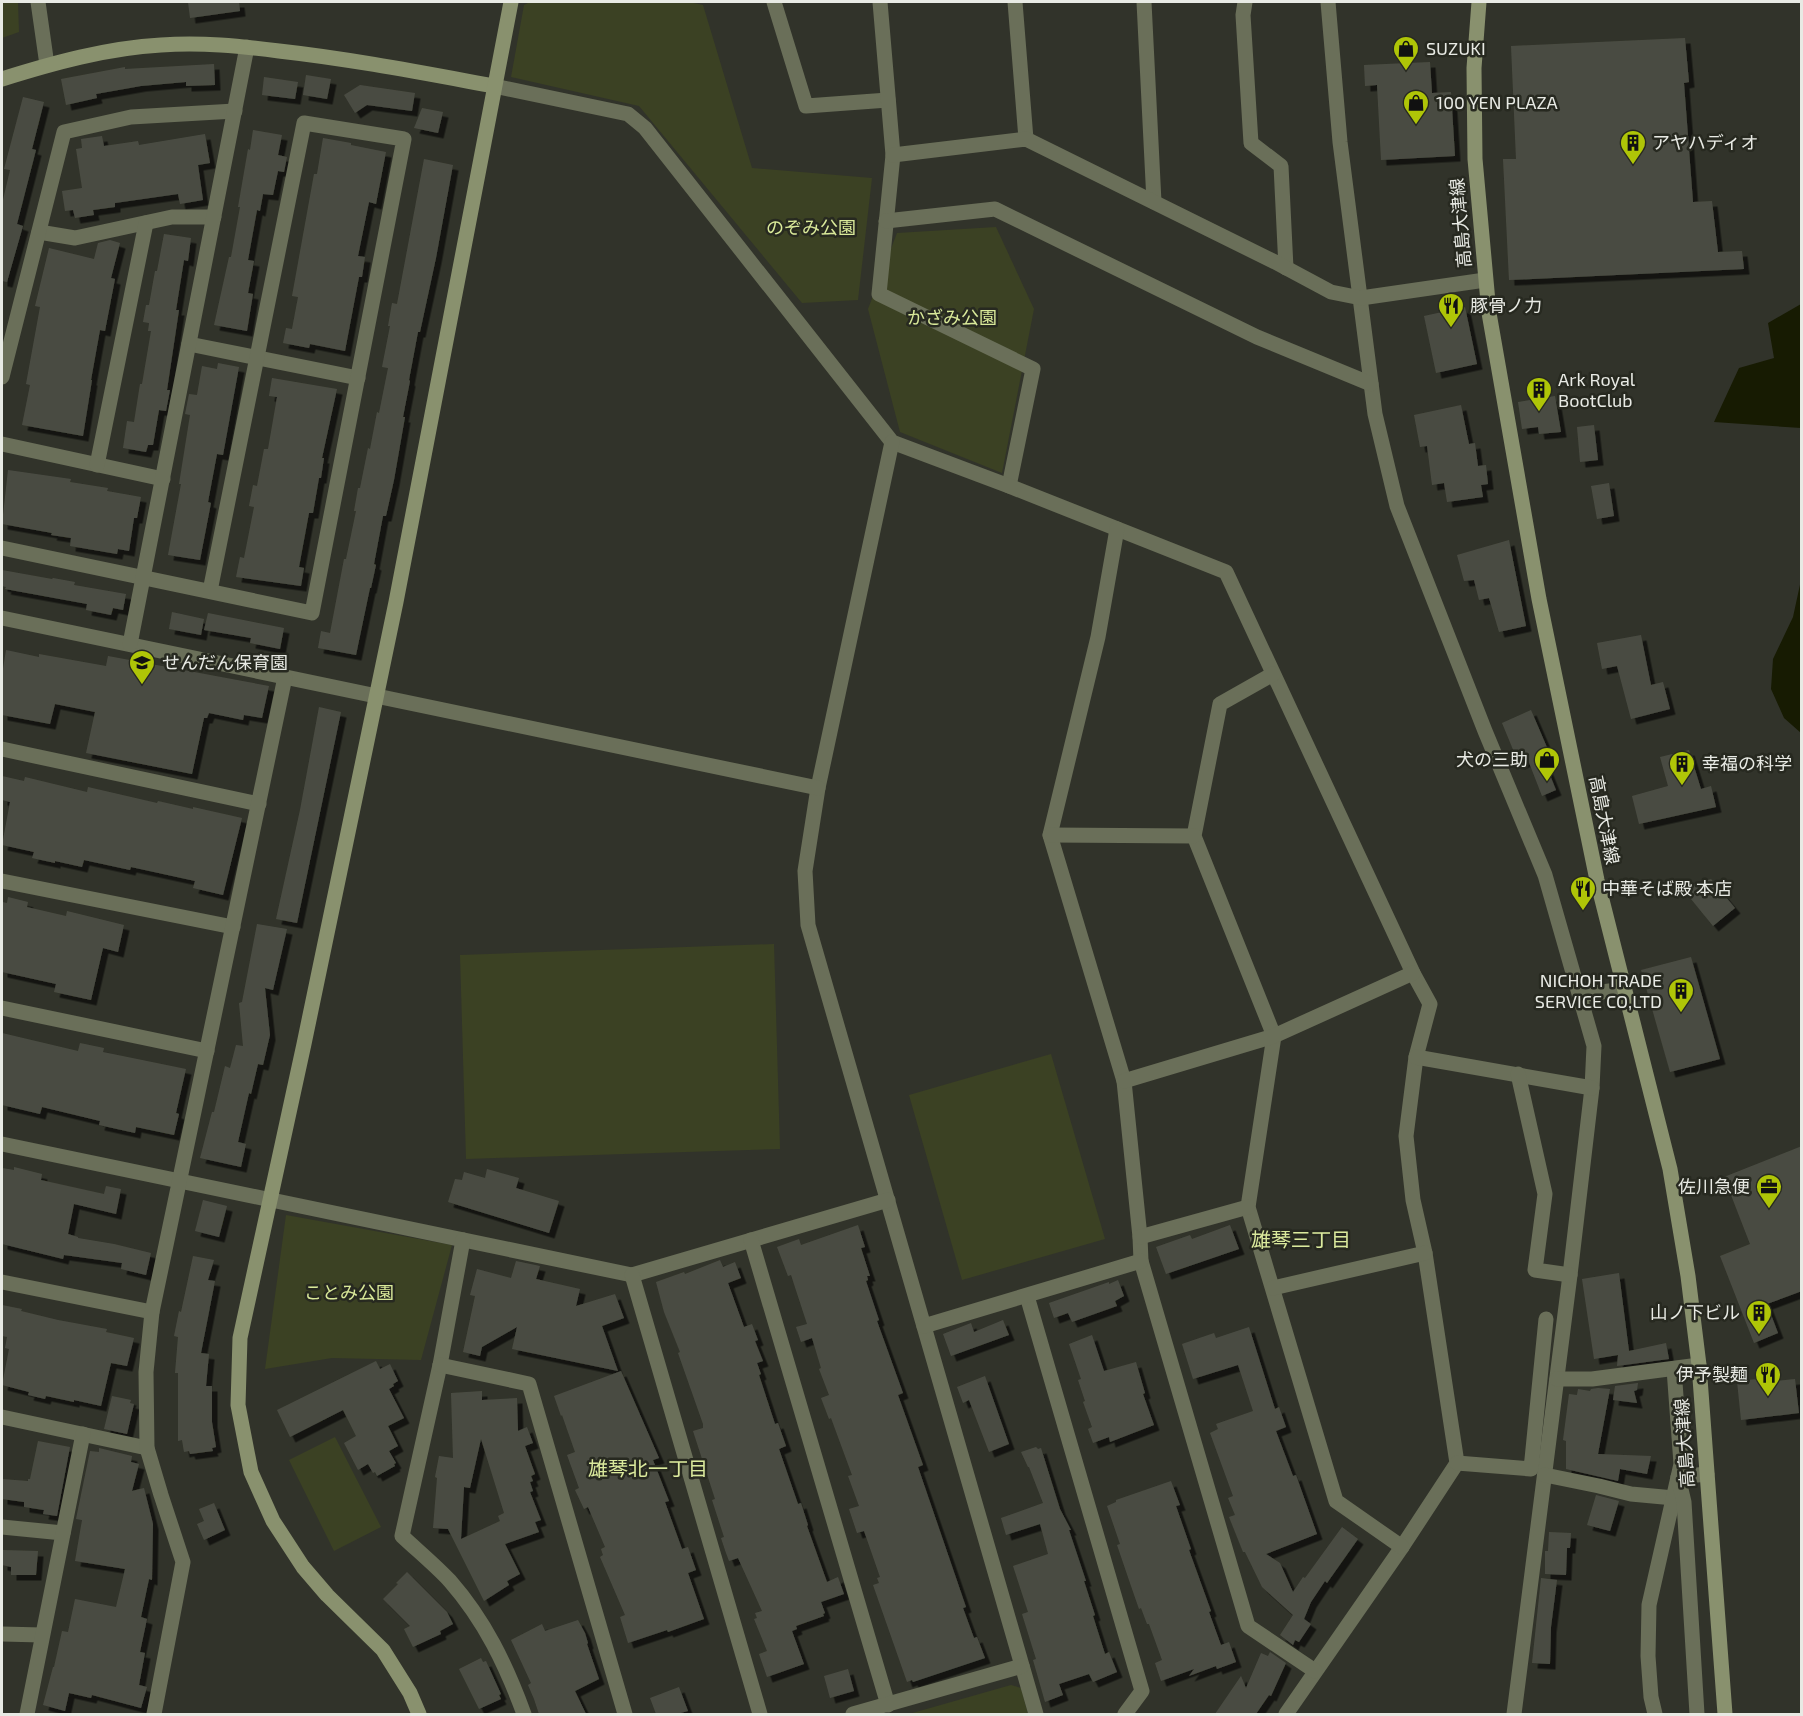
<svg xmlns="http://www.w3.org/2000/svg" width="1803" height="1716" viewBox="0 0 1803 1716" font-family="'Exo 2','Noto Sans JP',sans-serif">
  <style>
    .green { fill: #3b4123 }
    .water { fill: #171b02 }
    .building { fill: #4a4c42; fill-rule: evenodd; filter: url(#shadow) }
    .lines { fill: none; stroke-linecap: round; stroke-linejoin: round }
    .street { stroke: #6a6f59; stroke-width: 15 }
    .secondary { stroke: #89916e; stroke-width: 15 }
    .labels { text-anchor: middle; stroke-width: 5; stroke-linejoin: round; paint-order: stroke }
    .poi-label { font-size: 18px; fill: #e8eae4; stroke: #272920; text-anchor: start }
    .street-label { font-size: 18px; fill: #e8eae4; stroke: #272920 }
    .park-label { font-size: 18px; fill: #d9e999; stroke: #272920 }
    .neighbourhood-label { font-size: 20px; fill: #dbea9d; stroke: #272920 }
  </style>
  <defs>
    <filter id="shadow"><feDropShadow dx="5.5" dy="5.5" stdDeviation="0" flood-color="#0009"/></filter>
  </defs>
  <rect width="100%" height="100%" fill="#31332a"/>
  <g class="green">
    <path d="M2 2H18L19 32 2 38Z"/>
    <path d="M530 2H689L703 5 752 168 872 178 858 300 802 303 639 106 511 77 524 5Z"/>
    <path d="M996 227 1034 309 1002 473 900 432 868 309 897 233Z"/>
    <path d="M774 944 780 1149 466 1159 460 955Z"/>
    <path d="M1051 1054 1105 1239 962 1280 909 1095Z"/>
    <path d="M286 1215 452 1245 421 1360 332 1358 265 1369Z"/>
    <path d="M335 1437 381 1527 334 1551 289 1460Z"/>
    <path d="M1011 1685 1021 1688 1028 1714H909Z"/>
  </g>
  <g class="water">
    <path d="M1801 304V428L1714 422 1739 368 1774 358 1768 323Z"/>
    <path d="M1801 580V733L1784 718 1771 689 1773 659 1793 617Z"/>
  </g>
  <g class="building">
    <path d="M188 2H239L240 11 190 18Z"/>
    <path d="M1685 38 1689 82 1684 83 1693 202 1712 201 1718 252 1742 251 1744 269 1509 280 1503 159H1516L1511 46Z"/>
    <path d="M1430 62 1432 93 1451 92 1455 156 1381 160 1377 85 1365 86 1364 65Z"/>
    <path d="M214 64 215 85 186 86V82L141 86 96 94 97 98 66 105 61 79 125 67V69Z"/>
    <path d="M306 75 331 79 327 99 303 95Z"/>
    <path d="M264 77 298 82 295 99 262 95Z"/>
    <path d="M360 85 415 93 412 111 367 105 355 113 344 95Z"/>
    <path d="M23 97 44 102 32 149 36 150 17 224 23 226 7 282 2 281V204L10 170 4 169Z"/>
    <path d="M422 108 443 112 438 133 414 128Z"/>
    <path d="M253 130 282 135 278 155 287 157 284 172 278 171 273 195 263 194 260 211 257 210 248 260 254 261 248 293 253 294 247 331 214 325 229 257H231L240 207H238L248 149 250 150Z"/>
    <path d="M205 134 210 163 198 165 203 200 180 204 178 194 115 203V207L93 210 94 215 75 218 73 210 65 211 62 191 82 188 76 149 82 148 81 139 102 136 104 146 138 141 139 145Z"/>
    <path d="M323 138 351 143V145L386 152 376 204 369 202 358 256 365 257 362 277H359L345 351 310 344 309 348 283 343 286 328 292 329 298 297 292 296 314 174H317Z"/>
    <path d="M424 159 453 165 436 258 420 332H418L409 380 410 381 403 417H405L394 480 386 516H383L374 564 376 565 371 588H370L356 655 318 648 321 631 330 633 344 559H346L356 511H354L358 488H360L368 448 370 449 377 412 379 413 388 368 382 367 390 326H388L392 303 397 304Z"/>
    <path d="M164 234 191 238 188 261 184 260 176 310H179L167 390H170L166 411 159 410 153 445H148L146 452 123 448 127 421 134 422 140 384H142L151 331H148L149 323 143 322 146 305H149L155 271H157Z"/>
    <path d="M110 240 120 243 111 278 115 279 105 331 100 330 91 380H92L83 436 22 425 30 385 26 384 40 307 35 306 49 248 94 259 98 243Z"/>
    <path d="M1465 307 1477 364 1436 373 1424 316Z"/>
    <path d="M218 363 239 367 223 455 217 454 208 502 211 503 200 560 168 555 181 484H179L190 415 185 414 189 394 197 395 202 366 217 369Z"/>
    <path d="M272 378 337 389 322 458H324L321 478H319L313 513H309L299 567 304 568 301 586 236 577 240 557 244 558 254 507 249 506 253 485 257 486 264 449H268L277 397 269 396Z"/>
    <path d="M1555 396 1561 432 1539 434 1538 427 1522 429 1518 402Z"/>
    <path d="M1461 405 1469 444 1475 443 1478 466 1486 465 1488 484 1481 485 1483 497 1447 502 1444 483 1432 485 1427 446 1420 447 1414 415Z"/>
    <path d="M1594 425 1598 460 1580 462 1577 427Z"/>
    <path d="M8 470 71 479 70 482 108 488 107 491 141 497 137 518H134L129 551 118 549 117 554 70 546 71 538 51 535 52 533 2 524Z"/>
    <path d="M1609 483 1614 516 1597 519 1591 486Z"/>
    <path d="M1509 540 1526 626 1499 632 1489 598 1479 600 1474 580 1464 581 1457 555Z"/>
    <path d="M2 570 52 579 53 578 75 582 74 585 126 594 123 610 113 608 111 615 86 610 87 604 5 589 6 587 2 586Z"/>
    <path d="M172 612 204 619 201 635 169 629Z"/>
    <path d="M208 613 284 628 280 649 250 643 251 638 204 630Z"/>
    <path d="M1641 635 1651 685 1663 682 1670 709 1631 719 1617 666 1602 669 1597 643Z"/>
    <path d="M6 650 39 657V654L106 666 108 656 269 686 262 718 244 715 243 720 209 713 207 718H204L192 774 86 753 95 712 55 704 50 724 2 715V675Z"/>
    <path d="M319 707 341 712 297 923 276 919 300 810Z"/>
    <path d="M1531 710 1549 752 1542 755 1556 790 1542 796 1528 760 1519 764 1502 723Z"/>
    <path d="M1689 750 1701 789 1711 786 1716 807 1639 824 1632 796 1668 786 1660 757Z"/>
    <path d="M2 776 24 781 25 777 87 792 88 787 157 803 158 801 193 809V807L242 818 223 895 193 888 195 881 131 867 130 870 84 860 82 867 55 861V863L32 858 34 852 2 845 10 802 2 800Z"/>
    <path d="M1711 879 1735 908 1713 926 1682 888Z"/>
    <path d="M8 897 28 902 27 907 66 916 67 911 124 925 118 952 103 948 91 1000 54 992 56 984 2 972V902L7 903Z"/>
    <path d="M257 924 287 929 273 990 265 988 270 1035 263 1065 258 1064 251 1094 249 1093 238 1142 246 1144 241 1167 200 1158 212 1112H214L225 1066 230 1068 236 1045 243 1046 239 1003 242 1002Z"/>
    <path d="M1691 957 1720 1059 1670 1072 1641 970Z"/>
    <path d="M2 1033 78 1051 80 1043 104 1048 103 1052 186 1069 176 1113 179 1114 174 1135 136 1127 135 1133 99 1125 100 1121 42 1107 40 1114 2 1105Z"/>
    <path d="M1802 1146V1291L1767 1304 1778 1333 1754 1343 1720 1256 1750 1244 1724 1177Z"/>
    <path d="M14 1167 42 1174 41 1180 104 1194 106 1186 121 1189 116 1214 74 1204 68 1234 78 1237V1238L114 1244 151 1253 146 1275 121 1269 122 1263 64 1255 63 1259 2 1244V1168L14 1170Z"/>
    <path d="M487 1169 519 1178 516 1188 559 1201 549 1233 448 1202 455 1179 462 1180 464 1172 485 1178Z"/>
    <path d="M203 1200 227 1206 219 1237 195 1231Z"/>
    <path d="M858 1225 865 1247 861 1248 870 1276H867L868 1280 866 1281 879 1320 877 1321 903 1393 898 1395 923 1465 918 1467 966 1607 963 1608 974 1638 977 1637 985 1658 913 1682 912 1680 907 1682 873 1585 879 1583 877 1578 880 1577 864 1531 857 1533 849 1509 859 1506 848 1476 852 1475 831 1418 829 1419 821 1398 829 1395 819 1369 821 1368 812 1338 801 1342 796 1327 807 1324 791 1275 788 1276 777 1247 799 1239 801 1245Z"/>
    <path d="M1230 1225 1239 1249 1166 1274 1156 1247 1190 1235 1192 1239Z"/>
    <path d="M193 1256 214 1260 208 1280 215 1281 201 1353 209 1354 206 1386H212V1422L216 1447 212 1448 213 1451 190 1454 189 1451 184 1452 182 1440 178 1441V1373H175L178 1337 174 1336 179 1311 181 1312Z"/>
    <path d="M720 1260 723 1267 735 1262 741 1278 728 1283 744 1327 752 1324 758 1340 755 1341 763 1361 757 1363 761 1374 759 1375 775 1424 778 1423 786 1446 779 1449 798 1504 801 1503 808 1525 807 1526 827 1582 838 1577 844 1594 821 1602 825 1613 823 1614 824 1616 796 1626 797 1629 792 1631 804 1664 767 1677 759 1654 767 1651 754 1619 757 1618 755 1613 762 1611 738 1558 729 1561 726 1553 721 1538 724 1537 712 1500 715 1499 693 1431 703 1428V1424L678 1353 680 1352 664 1312 656 1282 684 1272 685 1274Z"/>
    <path d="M516 1261 540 1266 536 1279 580 1289 576 1306 615 1294 624 1318 602 1326 618 1371 512 1349 517 1327 482 1347 480 1356 463 1352 475 1296 470 1295 477 1269 511 1278Z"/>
    <path d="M1619 1273 1629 1351 1666 1343 1669 1359 1617 1366 1618 1355 1594 1359 1582 1279Z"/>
    <path d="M1118 1280 1124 1296 1115 1301 1117 1306 1072 1322 1068 1313 1054 1318 1049 1303 1109 1282V1284Z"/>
    <path d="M2 1305 22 1309 21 1311 58 1320 107 1329 106 1332 134 1338 127 1366 111 1363 101 1406 74 1400V1402L46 1396 45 1399 28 1395 29 1392 2 1385 9 1349 5 1348 7 1337 2 1336Z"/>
    <path d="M1003 1320 1009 1335 951 1356 943 1334 971 1323 974 1332Z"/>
    <path d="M1249 1327 1275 1409 1279 1407 1286 1427 1276 1431 1293 1476 1296 1475 1317 1534 1266 1554 1280 1563 1293 1592 1303 1577 1305 1578 1342 1527 1358 1539 1327 1583 1325 1581 1311 1602 1304 1619 1311 1624 1299 1642 1295 1640 1293 1645 1280 1635 1293 1615 1262 1587 1245 1552H1243L1229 1517 1235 1515 1228 1498 1233 1496 1210 1433 1218 1429 1216 1424 1253 1411 1238 1365 1193 1379 1182 1344 1214 1333 1216 1338Z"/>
    <path d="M1092 1335 1104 1371 1136 1362 1145 1393 1143 1394 1154 1425 1110 1442 1109 1437 1093 1443 1088 1429 1092 1427 1083 1402 1085 1401 1078 1380 1081 1379 1069 1344Z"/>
    <path d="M376 1361 380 1369 390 1364 398 1381 393 1384 394 1386 389 1389 404 1418 388 1426 398 1446 389 1451 396 1463 394 1464 395 1466 377 1476 375 1472 373 1473 368 1464 358 1470 344 1443 356 1436 343 1410 290 1437 277 1410Z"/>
    <path d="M621 1371 659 1458 653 1460 669 1501 665 1502 682 1549 688 1547 696 1570 688 1573 704 1619 668 1632 667 1630 628 1643 620 1617 625 1615 600 1557 603 1555 601 1549 605 1547 588 1507 584 1509 575 1490 579 1488 567 1455 575 1452 562 1415 561 1416 554 1396Z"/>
    <path d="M985 1376 1009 1444 989 1452 969 1400 963 1403 957 1387Z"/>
    <path d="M1758 1379V1383L1795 1379 1799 1413 1741 1420 1737 1381Z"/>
    <path d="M1638 1383 1637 1390 1634 1391 1637 1403 1613 1400 1615 1386Z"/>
    <path d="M1598 1388 1610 1389 1598 1454 1651 1456 1647 1474 1620 1469 1618 1481 1566 1469V1441L1563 1440 1569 1394 1577 1395 1578 1389 1590 1391 1591 1389Z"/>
    <path d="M482 1391V1400L517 1398 518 1431 527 1427 533 1443 525 1446 535 1474 531 1476 533 1481 530 1482 533 1491 530 1492 541 1520 535 1522 539 1532 505 1544 520 1574 507 1581 509 1585 484 1601 448 1529 433 1528 437 1478 435 1477 439 1456 453 1458 451 1393ZM481 1439 504 1513 498 1516 500 1521 461 1539 464 1487 470 1488Z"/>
    <path d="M112 1396 131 1400 130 1403 134 1404 127 1434 104 1429Z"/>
    <path d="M38 1441 70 1447 57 1516 43 1514 44 1510 24 1507V1502L2 1499V1479L28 1481V1479H30Z"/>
    <path d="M1036 1447 1038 1449 1041 1448 1060 1509 1071 1530H1069L1086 1581H1084L1095 1615 1093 1616 1105 1654 1109 1652 1117 1672 1093 1682 1089 1674 1059 1684 1063 1695 1045 1702 1033 1660 1036 1659 1022 1614 1028 1612 1013 1566 1048 1554 1040 1524 1006 1535 1001 1518 1043 1503 1029 1467H1028L1021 1452Z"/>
    <path d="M99 1448 132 1456 131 1462 139 1464 132 1491 144 1488 153 1524 152 1580 149 1579 141 1617 147 1619 140 1652 145 1653 139 1685 147 1687 141 1708 92 1695 91 1698 69 1693 65 1711 43 1705 53 1667H54L62 1631 68 1632 75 1599 116 1607 125 1569 75 1561 82 1520 76 1519 90 1451 99 1452Z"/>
    <path d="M1171 1481 1180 1505 1176 1506 1191 1549 1189 1550 1211 1611 1209 1612 1221 1645 1229 1642 1236 1662 1217 1669 1216 1666 1189 1676 1194 1669 1161 1681 1155 1663 1162 1660 1149 1624H1147L1141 1608 1139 1609 1131 1586 1117 1545 1120 1544 1107 1506 1116 1502V1500Z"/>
    <path d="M1596 1495 1619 1501 1610 1531 1587 1525Z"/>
    <path d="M214 1503 225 1530 204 1540 197 1524 204 1521 199 1509Z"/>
    <path d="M1549 1532 1571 1533 1570 1548H1567L1566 1575 1545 1574V1551H1548Z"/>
    <path d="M2 1550 38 1551 36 1575H11V1567L2 1565Z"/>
    <path d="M407 1572 447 1612 453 1624 440 1631 441 1634 413 1647 404 1629 410 1626 383 1599 398 1584 396 1583Z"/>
    <path d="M1541 1578 1557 1580 1551 1627 1550 1664 1532 1663Z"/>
    <path d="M578 1620 585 1633 588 1643 587 1644 599 1679 575 1691 586 1714H539L534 1699 528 1685 531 1683 511 1640 542 1624 545 1631Z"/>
    <path d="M1270 1652 1286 1663 1271 1696 1269 1695 1256 1714H1215L1241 1676 1246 1688 1261 1653 1268 1656Z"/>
    <path d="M481 1658 483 1662 486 1661 501 1694 499 1695 501 1699 479 1709 459 1669Z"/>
    <path d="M848 1669 854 1691 830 1698 824 1676Z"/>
    <path d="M679 1687 688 1711 677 1714H656L650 1698Z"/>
  </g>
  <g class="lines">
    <g class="street">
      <path d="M38 2 47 65"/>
      <path d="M774 2 806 106 888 100"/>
      <path d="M880 2 893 155 879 294 1033 369 1009 486"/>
      <path d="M1015 2 1026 139"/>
      <path d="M1144 2 1154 202"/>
      <path d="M1245 2 1243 15 1251 143 1281 166 1286 268"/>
      <path d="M1328 2 1340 142 1375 414 1397 506 1485 731 1545 875 1594 1046 1592 1088 1570 1275 1514 1714"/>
      <path d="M494 86 628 114 645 128 892 442 1009 486 1226 572 1413 973 1430 1004 1416 1057 1406 1136 1413 1200 1425 1253 1457 1463 1402 1547 1286 1714"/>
      <path d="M893 155 1026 139 1275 262 1331 292 1361 298 1485 280"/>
      <path d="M886 221 995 209 1257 337 1371 384"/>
      <path d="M39 232 75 238 172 217H214"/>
      <path d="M189 344 358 378"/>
      <path d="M2 377 64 132 131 117 235 111"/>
      <path d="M892 442 818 788 805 871 808 925 1036 1714"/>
      <path d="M2 444 163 479"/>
      <path d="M97 465 146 223"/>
      <path d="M1117 529 1098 637 1050 835 1124 1081 1140 1237 1141 1261 1248 1626 1315 1671"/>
      <path d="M2 548 312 613 404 139 304 123 210 591"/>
      <path d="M2 618 818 788"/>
      <path d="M130 644 247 47"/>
      <path d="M1273 674 1220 704 1194 836 1274 1036 1248 1207 1336 1501 1402 1547"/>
      <path d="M2 749 259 804"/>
      <path d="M1050 835 1194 836"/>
      <path d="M2 881 233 927"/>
      <path d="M1580 995 1624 989"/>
      <path d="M2 1008 207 1051"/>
      <path d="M1416 1057 1592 1088"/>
      <path d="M1518 1074 1545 1194 1535 1270 1570 1275"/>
      <path d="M1124 1081 1274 1036 1413 973"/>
      <path d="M2 1144 632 1275 888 1200"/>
      <path d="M1140 1237 1248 1207"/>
      <path d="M463 1240 440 1365 402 1536C418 1551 435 1565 450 1581 485 1621 506 1665 524 1714"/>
      <path d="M751 1240 888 1705"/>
      <path d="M632 1275 760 1714"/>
      <path d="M2 1282 152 1312"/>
      <path d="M1273 1288 1425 1253"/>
      <path d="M1027 1296 1142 1691 1125 1714"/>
      <path d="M924 1326 1141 1261"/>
      <path d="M440 1365 529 1384 625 1714"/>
      <path d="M1557 1379H1592L1699 1365"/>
      <path d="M2 1417 147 1448"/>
      <path d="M1457 1463 1531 1469 1546 1319"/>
      <path d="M1545 1475 1599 1486 1631 1494 1674 1498"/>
      <path d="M2 1527 63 1533"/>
      <path d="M2 1634 42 1635"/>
      <path d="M27 1714 83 1434"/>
      <path d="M154 1714 183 1562 161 1495 147 1448 146 1372 152 1312 285 677"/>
      <path d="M853 1714 1022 1666"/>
      <path d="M1655 1714 1651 1697 1648 1656 1649 1605 1681 1464 1674 1369"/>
      <path d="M1697 1714 1684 1502 1678 1477 1707 1474"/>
    </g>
    <g class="secondary">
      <path d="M1479 2 1474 68 1475 159 1489 313 1539 599 1597 880 1670 1169 1688 1276 1699 1365 1725 1714"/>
      <path d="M2 79C53 63 107 48 161 45 201 42 240 46 279 51 351 59 423 73 494 86"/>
      <path d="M419 1714 410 1693 383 1650 327 1595 303 1567 273 1521 251 1472 238 1405 240 1338 304 1044 396 602 511 2"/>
    </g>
  </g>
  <defs>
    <symbol id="shop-pin" viewBox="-11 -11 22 30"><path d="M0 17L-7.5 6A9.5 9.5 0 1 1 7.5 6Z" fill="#afc507" stroke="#272920"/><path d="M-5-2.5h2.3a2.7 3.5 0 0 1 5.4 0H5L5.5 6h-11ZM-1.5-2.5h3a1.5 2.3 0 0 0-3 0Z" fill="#111"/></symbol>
    <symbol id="building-pin" viewBox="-11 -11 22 30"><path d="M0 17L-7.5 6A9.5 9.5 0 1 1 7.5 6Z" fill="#afc507" stroke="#272920"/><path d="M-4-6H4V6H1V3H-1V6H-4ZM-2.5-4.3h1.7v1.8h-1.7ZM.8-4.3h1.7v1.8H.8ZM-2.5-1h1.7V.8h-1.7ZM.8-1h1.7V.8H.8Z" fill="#111"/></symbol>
    <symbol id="restaurant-pin" viewBox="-11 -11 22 30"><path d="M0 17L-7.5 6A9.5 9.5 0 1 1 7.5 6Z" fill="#afc507" stroke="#272920"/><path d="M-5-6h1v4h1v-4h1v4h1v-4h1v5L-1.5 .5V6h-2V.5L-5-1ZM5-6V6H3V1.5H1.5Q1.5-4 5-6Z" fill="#111"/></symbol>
    <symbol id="school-pin" viewBox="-11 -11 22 30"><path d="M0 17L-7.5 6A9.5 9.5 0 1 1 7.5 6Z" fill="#afc507" stroke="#272920"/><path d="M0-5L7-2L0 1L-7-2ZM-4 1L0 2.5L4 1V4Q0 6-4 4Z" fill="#111"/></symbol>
    <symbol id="office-pin" viewBox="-11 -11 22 30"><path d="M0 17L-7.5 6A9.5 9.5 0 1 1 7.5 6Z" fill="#afc507" stroke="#272920"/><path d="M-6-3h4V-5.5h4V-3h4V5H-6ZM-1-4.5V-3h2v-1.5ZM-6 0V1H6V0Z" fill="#111"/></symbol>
  </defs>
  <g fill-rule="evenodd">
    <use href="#shop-pin" x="1391" y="34" width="30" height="40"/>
    <use href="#shop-pin" x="1401" y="88" width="30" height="40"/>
    <use href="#building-pin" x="1618" y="128" width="30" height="40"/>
    <use href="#restaurant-pin" x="1436" y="291" width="30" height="40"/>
    <use href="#building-pin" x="1524" y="375" width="30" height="40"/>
    <use href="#school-pin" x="127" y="648" width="30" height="40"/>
    <use href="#shop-pin" x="1532" y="745" width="30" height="40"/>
    <use href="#building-pin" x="1667" y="749" width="30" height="40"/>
    <use href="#restaurant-pin" x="1568" y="874" width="30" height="40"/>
    <use href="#building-pin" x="1666" y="976" width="30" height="40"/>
    <use href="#office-pin" x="1754" y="1172" width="30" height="40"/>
    <use href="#building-pin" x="1744" y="1298" width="30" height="40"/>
    <use href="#restaurant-pin" x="1753" y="1360" width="30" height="40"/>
  </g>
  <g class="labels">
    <g class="poi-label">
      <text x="1426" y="55">SUZUKI</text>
      <text x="1436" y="109">100 YEN PLAZA</text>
      <text x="1652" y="149">アヤハディオ</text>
      <text x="1470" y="312">豚骨ノ力</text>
      <text x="1558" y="386">Ark Royal<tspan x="1558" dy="21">BootClub</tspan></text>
      <text x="162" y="669">せんだん保育園</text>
      <text x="1528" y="766" text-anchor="end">犬の三助</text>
      <text x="1702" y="770">幸福の科学</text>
      <text x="1602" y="895">中華そば殿 本店</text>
      <text x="1662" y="987" text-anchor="end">NICHOH TRADE<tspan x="1662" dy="21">SERVICE CO,LTD</tspan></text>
      <text x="1750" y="1193" text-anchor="end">佐川急便</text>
      <text x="1740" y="1319" text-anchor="end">山ノ下ビル</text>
      <text x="1748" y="1381" text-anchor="end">伊予製麺</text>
    </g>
    <g class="street-label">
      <text transform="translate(1461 223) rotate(-95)" y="6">高島大津線</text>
      <text transform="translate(1604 820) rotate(79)" y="6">高島大津線</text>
      <text transform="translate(1685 1443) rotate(-94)" y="6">高島大津線</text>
    </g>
    <g class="park-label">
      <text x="811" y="234">のぞみ公園</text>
      <text x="952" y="324">かざみ公園</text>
      <text x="349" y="1299">ことみ公園</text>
    </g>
    <g class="neighbourhood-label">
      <text x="1301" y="1247">雄琴三丁目</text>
      <text x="648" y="1476">雄琴北一丁目</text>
    </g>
  </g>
  <rect width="1803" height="1716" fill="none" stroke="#e8eae4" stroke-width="6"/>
</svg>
